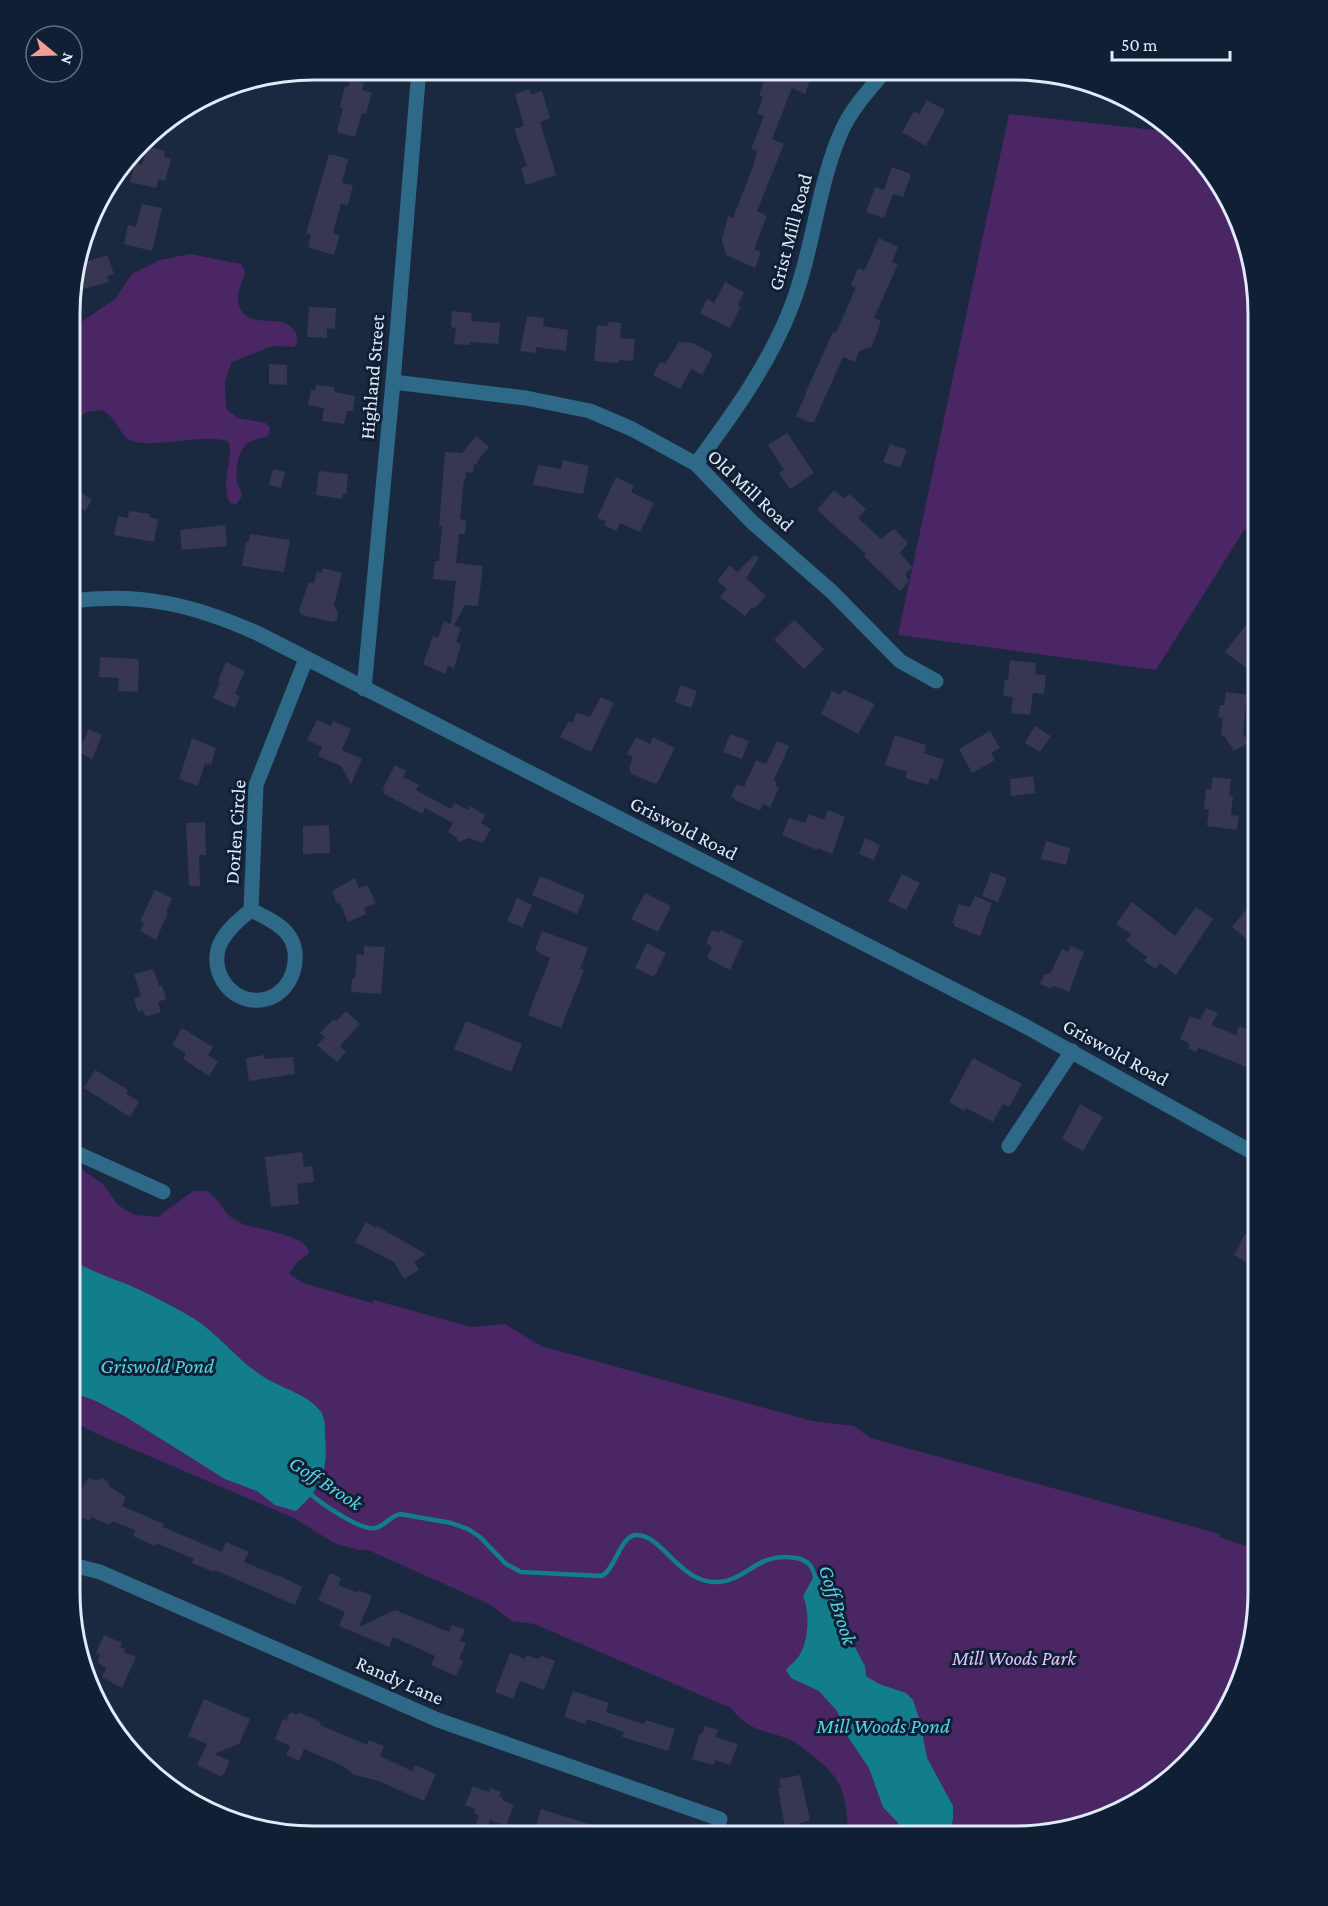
<svg xmlns="http://www.w3.org/2000/svg" width="1328" height="1906" viewBox="0 0 1328 1906" font-family="'Crimson Pro',serif">
  <style>
    .green { fill: #4a2665 }
    .water { fill: #137e8b }
    .lines { fill: none; stroke-linecap: round; stroke-linejoin: round }
    .stream { stroke: #137e8b; stroke-width: 4.5 }
    .building { fill: #373752 }
    .minor { stroke: #2e6987; stroke-width: 15 }
    .tertiary { stroke: #2e6987; stroke-width: 15 }
    .labels { text-anchor: middle; stroke-width: 6; stroke-linejoin: round; paint-order: stroke }
    .street-label { font-size: 20px; fill: #e0eaf9; stroke: #111f34 }
    .park-label { font-size: 20px; font-style: italic; fill: #e2c4fe; stroke: #111f34 }
    .water-label { font-size: 21px; font-style: italic; fill: #55d4e7; stroke: #111f34 }
    .rim { fill: none; stroke: #e0eaf9; stroke-width: 3 }
  </style>
  <rect width="100%" height="100%" fill="#1a293f"/>
  <g class="green">
    <path d="M1009 114 1173 132 1234 206 1259 313V532L1244 530 1156 670 898 635Z"/>
    <path d="M190 254 241 264 245 271C243 283 234 296 240 308 250 327 272 317 287 324 296 329 301 340 294 347L272 346 232 362 225 381 226 409 238 418 266 423 270 428 268 436C264 438 259 438 254 440 238 445 235 468 237 483 238 488 242 490 242 496L236 504 230 503C220 484 233 463 229 443L227 441C200 433 151 450 130 440 121 436 115 416 102 410L86 412 71 425V329L115 299 132 274 160 260Z"/>
    <path d="M70 1161 103 1184 118 1205 134 1215 158 1217 193 1191H207C225 1204 222 1218 249 1226 263 1230 309 1236 309 1253L297 1262 289 1274 303 1283 372 1303 374 1300 471 1327 505 1324 541 1346 812 1421 854 1426 870 1438 1220 1534 1219 1537 1258 1550V1609L1246 1672 1218 1729 1176 1777 1122 1812 1015 1837H849C845 1795 846 1780 809 1753 802 1748 795 1741 786 1738 761 1729 749 1731 731 1708L534 1624 512 1621 489 1604 368 1550H359L336 1544 294 1518 95 1433 69 1419Z"/>
  </g>
  <g class="water">
    <path d="M70 1259C87 1269 105 1276 124 1283 145 1292 173 1306 193 1318 220 1335 239 1363 267 1379 284 1389 309 1395 321 1412 325 1418 325 1427 325 1434 328 1470 323 1486 296 1511L275 1505 257 1491 225 1479 126 1417 96 1401 69 1391Z"/>
    <path d="M818 1575 836 1591 844 1627 865 1666 866 1676 879 1684 906 1693 913 1700 920 1721 927 1758 953 1806V1819L949 1837H898L900 1829 898 1823 883 1807 869 1768 848 1737 837 1711 819 1691 791 1678 786 1670C790 1665 795 1662 799 1656 809 1641 810 1612 803 1596L813 1578Z"/>
  </g>
  <g class="lines">
    <path class="stream" d="M309 1493C321 1503 360 1531 375 1528 385 1526 390 1516 400 1514L451 1523 468 1529 480 1537 506 1564 521 1572 602 1576C616 1568 620 1536 636 1535 662 1534 680 1584 718 1582 747 1581 757 1551 796 1558 809 1560 813 1567 816 1580"/>
  </g>
  <g class="building">
    <path d="M768 70H792L811 78 805 94 792 88 772 139 784 144 757 211 767 216 754 249 761 252 755 268 726 255 722 240 728 216 733 218 755 161 757 151 751 149 764 116 757 114 763 97 759 95Z"/>
    <path d="M1028 71H1047L1089 82 1088 90 1027 82Z"/>
    <path d="M350 80 364 83 362 90 372 93 366 114 362 113 355 137 337 132 343 108 340 107 345 86 348 87Z"/>
    <path d="M529 89 531 95 542 91 550 118 540 122 556 175 526 185 521 168 527 166 514 129 524 126 515 94Z"/>
    <path d="M927 100 945 110 926 146 902 132 914 111 919 114Z"/>
    <path d="M147 146 165 151 164 157 171 159 165 181 159 179 156 188 130 182 135 163 142 165Z"/>
    <path d="M329 154 348 159 342 183 353 185 348 205 341 204 333 233 340 235 334 255 308 247 311 235 306 233Z"/>
    <path d="M892 167 911 174 903 197 893 194 884 218 866 212 875 187 884 190Z"/>
    <path d="M142 204 162 208 152 251 124 244 128 225 136 227Z"/>
    <path d="M879 238 898 247 892 262 898 264 874 318 881 321 874 341 871 347 859 351 855 362 843 357 814 422H809L796 416 806 394H805L833 332 836 333 856 287 851 285 858 268 864 271Z"/>
    <path d="M107 255 114 274 107 276 109 282 80 290 74 272 77 265Z"/>
    <path d="M725 282 744 292 738 305 741 306 730 328 700 313 707 299 714 303Z"/>
    <path d="M309 307 336 308 335 329 327 328V338L307 337Z"/>
    <path d="M452 311 472 313 471 321 500 323 498 344 470 342 469 345 454 344 456 328 451 327Z"/>
    <path d="M527 316 544 318 543 326 568 330 566 351 536 347V353L520 351Z"/>
    <path d="M608 322 621 323 620 338 635 339 633 361 619 360V363L594 361 597 325 608 326Z"/>
    <path d="M679 342 693 343 713 354 702 375 691 369 680 389 653 375 660 362 665 364Z"/>
    <path d="M269 364 287 365V385L269 384Z"/>
    <path d="M316 385 334 387V392L355 396 353 411H347L344 424 322 421 324 408 308 405 311 390H315Z"/>
    <path d="M787 433 814 473 790 489 779 473 784 470 768 445Z"/>
    <path d="M476 436 489 447 478 460 477 465 474 464 473 473 466 472V479H464L460 519 466 520 465 534H459L456 563 483 566 478 606 465 605 454 625 461 628 456 642 461 644 454 668 448 666 445 674 423 664 433 636 438 638 444 621 451 624 456 581 433 579 435 561H439L442 526H439L445 452 462 453Z"/>
    <path d="M890 444 907 450 900 468 883 462Z"/>
    <path d="M563 460 589 466 583 494 533 485 538 465 561 469Z"/>
    <path d="M273 469 285 472 281 488 269 485Z"/>
    <path d="M319 471 348 474 346 494H343L342 499 316 495Z"/>
    <path d="M616 477 634 486 631 492 654 503 640 532 620 523 616 531 604 525 606 521 597 518Z"/>
    <path d="M71 486 92 500 85 511 71 502Z"/>
    <path d="M834 490 844 499 849 494 866 509 858 518 881 539 894 529 908 543 900 553 912 567 905 574 909 581 900 591 864 556 866 554 817 510Z"/>
    <path d="M129 511 150 514 149 517 158 519 154 542 114 535 118 516 128 518Z"/>
    <path d="M225 525 227 546 182 550 180 530Z"/>
    <path d="M250 534 290 540 284 572 242 566 246 542 249 541Z"/>
    <path d="M755 555 759 558 746 578 766 596 754 609 752 607 745 616 720 597 727 589 717 581 730 565 737 572Z"/>
    <path d="M323 568 342 573 334 605 338 612 337 620 332 622 302 615 299 610 309 582 314 583 317 572 321 573Z"/>
    <path d="M1259 608V658L1249 670 1225 652Z"/>
    <path d="M794 620 824 649 804 669 774 640Z"/>
    <path d="M100 657 138 659V662H139L138 692 118 691 119 678 99 677Z"/>
    <path d="M1010 660 1036 663 1035 674 1046 675 1044 694 1033 693 1030 715 1011 713 1013 697 1003 696 1005 680H1008Z"/>
    <path d="M226 662 245 671 235 694 240 696 235 708 213 698 220 682 218 681Z"/>
    <path d="M680 685 697 691 691 708 675 702Z"/>
    <path d="M843 690 875 704 858 734 821 714 832 691 840 695Z"/>
    <path d="M1226 692 1247 695 1243 733 1248 743 1234 751 1225 737 1221 736 1223 718 1218 717 1220 705H1224Z"/>
    <path d="M601 697 614 703 591 752 560 737 569 721 572 723 577 713 590 717Z"/>
    <path d="M317 720 331 726 333 721 351 729 342 750 362 759 351 784 341 766 318 756 322 747 307 740Z"/>
    <path d="M1035 726 1051 736 1040 752 1025 743Z"/>
    <path d="M89 729 102 735 92 759 78 752Z"/>
    <path d="M990 731 1000 748 991 753 995 760 972 773 959 749Z"/>
    <path d="M730 734 749 741 742 759 723 752Z"/>
    <path d="M895 735 926 745 924 753 944 760 937 780 930 778 928 785 905 778 907 772 885 765Z"/>
    <path d="M636 737 650 744 653 737 675 748 659 780 656 784 631 774 629 768 633 757 627 754Z"/>
    <path d="M192 738 216 748 211 765 205 763 198 786 179 779Z"/>
    <path d="M777 741 789 746 774 780 777 782 775 786 779 788 770 807 763 804 760 811 737 801 731 796 737 784 744 787 756 760 766 764Z"/>
    <path d="M395 765 406 771 403 777 419 785 416 790 451 809 455 803 468 810 470 806 485 815 481 823 491 829 483 843 469 838 458 842 456 837 448 832 453 823 425 808 422 814 383 793 385 791 382 790Z"/>
    <path d="M1033 776 1035 793 1011 796 1010 779Z"/>
    <path d="M1213 777 1231 779 1229 795 1233 796 1231 815 1239 816 1237 830 1207 826 1209 810 1204 809 1206 789H1211Z"/>
    <path d="M828 810 845 817 832 854 818 848 817 850 782 835 789 818 805 823 809 814 824 820Z"/>
    <path d="M205 822 206 855H199L200 886H189L186 823Z"/>
    <path d="M329 825 330 853 303 854V826Z"/>
    <path d="M865 838 880 845 874 860 859 854Z"/>
    <path d="M1046 841 1070 848 1066 865 1041 859Z"/>
    <path d="M991 872 1007 878 998 902 982 896Z"/>
    <path d="M902 874 920 883 906 910 888 901Z"/>
    <path d="M540 876 585 895 577 914 532 895Z"/>
    <path d="M355 878 359 888 367 885 376 903 364 908 366 914 348 922 340 903 337 904 332 891Z"/>
    <path d="M155 890 172 898 166 912 168 913 156 940 140 931 144 923 140 921Z"/>
    <path d="M645 893 671 906 658 932 631 919Z"/>
    <path d="M975 896 992 903 980 936 954 926 955 924 952 923 959 904 970 907Z"/>
    <path d="M517 898 532 905 522 927 507 921Z"/>
    <path d="M1132 902 1175 936 1196 907 1213 919 1176 975 1160 963 1156 969 1144 961 1147 957 1126 941 1131 934 1116 924Z"/>
    <path d="M1246 910 1259 920V949L1232 927Z"/>
    <path d="M712 930 719 933 720 930 743 941 730 970 707 958 712 947 706 943Z"/>
    <path d="M542 931 588 948 580 969 584 970 561 1028 528 1015 550 958 540 954V952L535 950Z"/>
    <path d="M647 943 666 953 654 977 635 968Z"/>
    <path d="M364 946 385 947 381 994 351 992 352 979H355L357 954 364 955Z"/>
    <path d="M1071 946 1084 952 1069 992 1054 986 1049 988 1040 984 1044 975 1051 972 1062 949 1068 952Z"/>
    <path d="M153 969 159 986 162 985 166 999 158 1002 161 1012 145 1017 143 1010 138 1012 134 999 141 996 134 974Z"/>
    <path d="M1206 1008 1218 1013 1211 1025 1236 1035 1239 1026 1257 1034 1253 1049 1259 1051V1072L1202 1049 1198 1048 1196 1052 1188 1048 1190 1045 1187 1042 1180 1039 1190 1016 1200 1020Z"/>
    <path d="M346 1011 360 1024 340 1046 346 1052 337 1062 317 1045 325 1037 320 1033 334 1019 336 1021Z"/>
    <path d="M466 1021 522 1044 511 1072 454 1049Z"/>
    <path d="M182 1028 213 1047 208 1055 218 1061 209 1076 183 1059 186 1053 172 1045Z"/>
    <path d="M264 1055 265 1059 293 1057 295 1074 249 1081 246 1058Z"/>
    <path d="M973 1058 1022 1084 1009 1107 1003 1104 993 1122 966 1108 964 1111 949 1102Z"/>
    <path d="M95 1070 128 1090 126 1093 139 1102 130 1117 84 1088Z"/>
    <path d="M1080 1104 1103 1117 1083 1151 1062 1139Z"/>
    <path d="M302 1152 304 1167 312 1166 314 1182 297 1184 299 1204 271 1207 265 1157Z"/>
    <path d="M366 1222 376 1228 377 1226 426 1254 414 1262 419 1270 404 1279 394 1262 355 1242Z"/>
    <path d="M1245 1234 1259 1242V1270L1234 1255Z"/>
    <path d="M90 1478 96 1481 102 1478 107 1481 110 1487 126 1497 122 1506 164 1524 163 1527 222 1552 226 1542 249 1552 244 1562 278 1576V1575L302 1587 295 1605 215 1570 214 1572 192 1563 194 1559 156 1543 155 1546 133 1536 135 1530 112 1521 110 1525 91 1517 90 1521 70 1512 86 1481Z"/>
    <path d="M330 1573 341 1578 338 1585 356 1592 361 1591 372 1596 359 1627 395 1610 449 1632 452 1625 465 1630 460 1641 466 1643 459 1659 463 1661 456 1676 431 1665 435 1656 393 1637 389 1647 339 1626 345 1612 318 1600Z"/>
    <path d="M104 1635 122 1643 120 1647 125 1649 124 1652 136 1657 122 1688 102 1677 106 1668 97 1662 100 1655 96 1653Z"/>
    <path d="M510 1653 525 1659 526 1655 537 1659 542 1656 555 1661 544 1690 520 1681 513 1699 495 1692Z"/>
    <path d="M573 1691 609 1703 606 1712 644 1724 646 1720 675 1729 668 1751 622 1737 624 1732 587 1719 585 1724 564 1717Z"/>
    <path d="M204 1699 250 1719 239 1744 214 1754 230 1761 222 1777 197 1765 207 1744 188 1736Z"/>
    <path d="M290 1712 297 1715 298 1712 321 1722 320 1725 367 1745 369 1740 384 1746 380 1756 412 1771 415 1765 436 1774 424 1801 376 1780 354 1775 343 1766 304 1749 299 1761 286 1755 290 1746 275 1739 283 1719 286 1721Z"/>
    <path d="M705 1726 718 1730 715 1737 738 1744 730 1765 715 1760 713 1765 692 1759 700 1733 702 1734Z"/>
    <path d="M800 1775 810 1820 785 1828 778 1788 781 1787 779 1779Z"/>
    <path d="M473 1786 489 1792 490 1788 501 1792 499 1796 503 1798 502 1800 514 1805 506 1826 490 1820 487 1828 476 1823 479 1815 474 1813 475 1809 465 1805Z"/>
    <path d="M541 1809 595 1826 592 1836H551L552 1831 536 1826Z"/>
  </g>
  <g class="lines">
    <g class="minor">
      <path d="M393 382 526 398 590 411 632 429 696 464 752 522 831 591 900 661 936 681"/>
      <path d="M696 464C733 414 770 363 792 305 814 248 817 186 842 130 852 108 870 89 885 71"/>
      <path d="M251 910C240 919 229 928 222 940 206 967 229 1004 261 1000 292 997 306 954 286 932 277 922 263 916 251 910L256 785 306 659"/>
      <path d="M1009 1146 1072 1051"/>
      <path d="M70 1150 163 1192"/>
      <path d="M69 1564 100 1572 438 1720 720 1819 715 1836"/>
    </g>
    <g class="tertiary">
      <path d="M71 601C141 592 195 605 259 634L1025 1026 1259 1156"/>
      <path d="M364 689 393 382 419 69"/>
    </g>
  </g>
  <g class="labels">
    <g class="street-label">
      <text transform="translate(790 232) rotate(-75)" y="7">Grist Mill Road</text>
      <text transform="translate(372 377) rotate(-85)" y="7">Highland Street</text>
      <text transform="translate(751 490) rotate(43)" y="7">Old Mill Road</text>
      <text transform="translate(684 828) rotate(27)" y="7">Griswold Road</text>
      <text transform="translate(235 832) rotate(-86)" y="7">Dorlen Circle</text>
      <text transform="translate(1116 1052) rotate(29)" y="7">Griswold Road</text>
      <text transform="translate(400 1680) rotate(24)" y="7">Randy Lane</text>
    </g>
    <g class="park-label">
      <text x="1014" y="1665">Mill Woods Park</text>
    </g>
    <g class="water-label">
      <text x="157" y="1373">Griswold Pond</text>
      <text transform="translate(326 1483) rotate(33)" y="7">Goff Brook</text>
      <text transform="translate(838 1605) rotate(72)" y="7">Goff Brook</text>
      <text x="883" y="1733">Mill Woods Pond</text>
    </g>
  </g>
  <path d="M0 0H1328V1906H0ZM314 80H1014A234 234 0 0 1 1248 314V1592A234 234 0 0 1 1014 1826H314A234 234 0 0 1 80 1592V314A234 234 0 0 1 314 80Z" fill="#111f34" fill-rule="evenodd"/>
  <path class="rim" d="M314 80H1014A234 234 0 0 1 1248 314V1592A234 234 0 0 1 1014 1826H314A234 234 0 0 1 80 1592V314A234 234 0 0 1 314 80Z"/>
  <g transform="translate(54 54) rotate(109)"><circle r="28" fill="#111f34" stroke="#647083" stroke-width="1.5"/>
  <path d="M0-4.5L10 22L0 15L-10 22Z" fill="#f59b98"/>
  <text y="-9" font-size="16" font-weight="bold" text-anchor="middle" fill="#e0eaf9">N</text>
  </g>
  <path d="M1112 51v9h118v-9" fill="none" stroke="#e0eaf9" stroke-width="3"/>
  <text x="1121" y="51" font-size="18" fill="#e0eaf9" stroke="#111f34" stroke-width="4.5" paint-order="stroke">50 m</text>
</svg>
